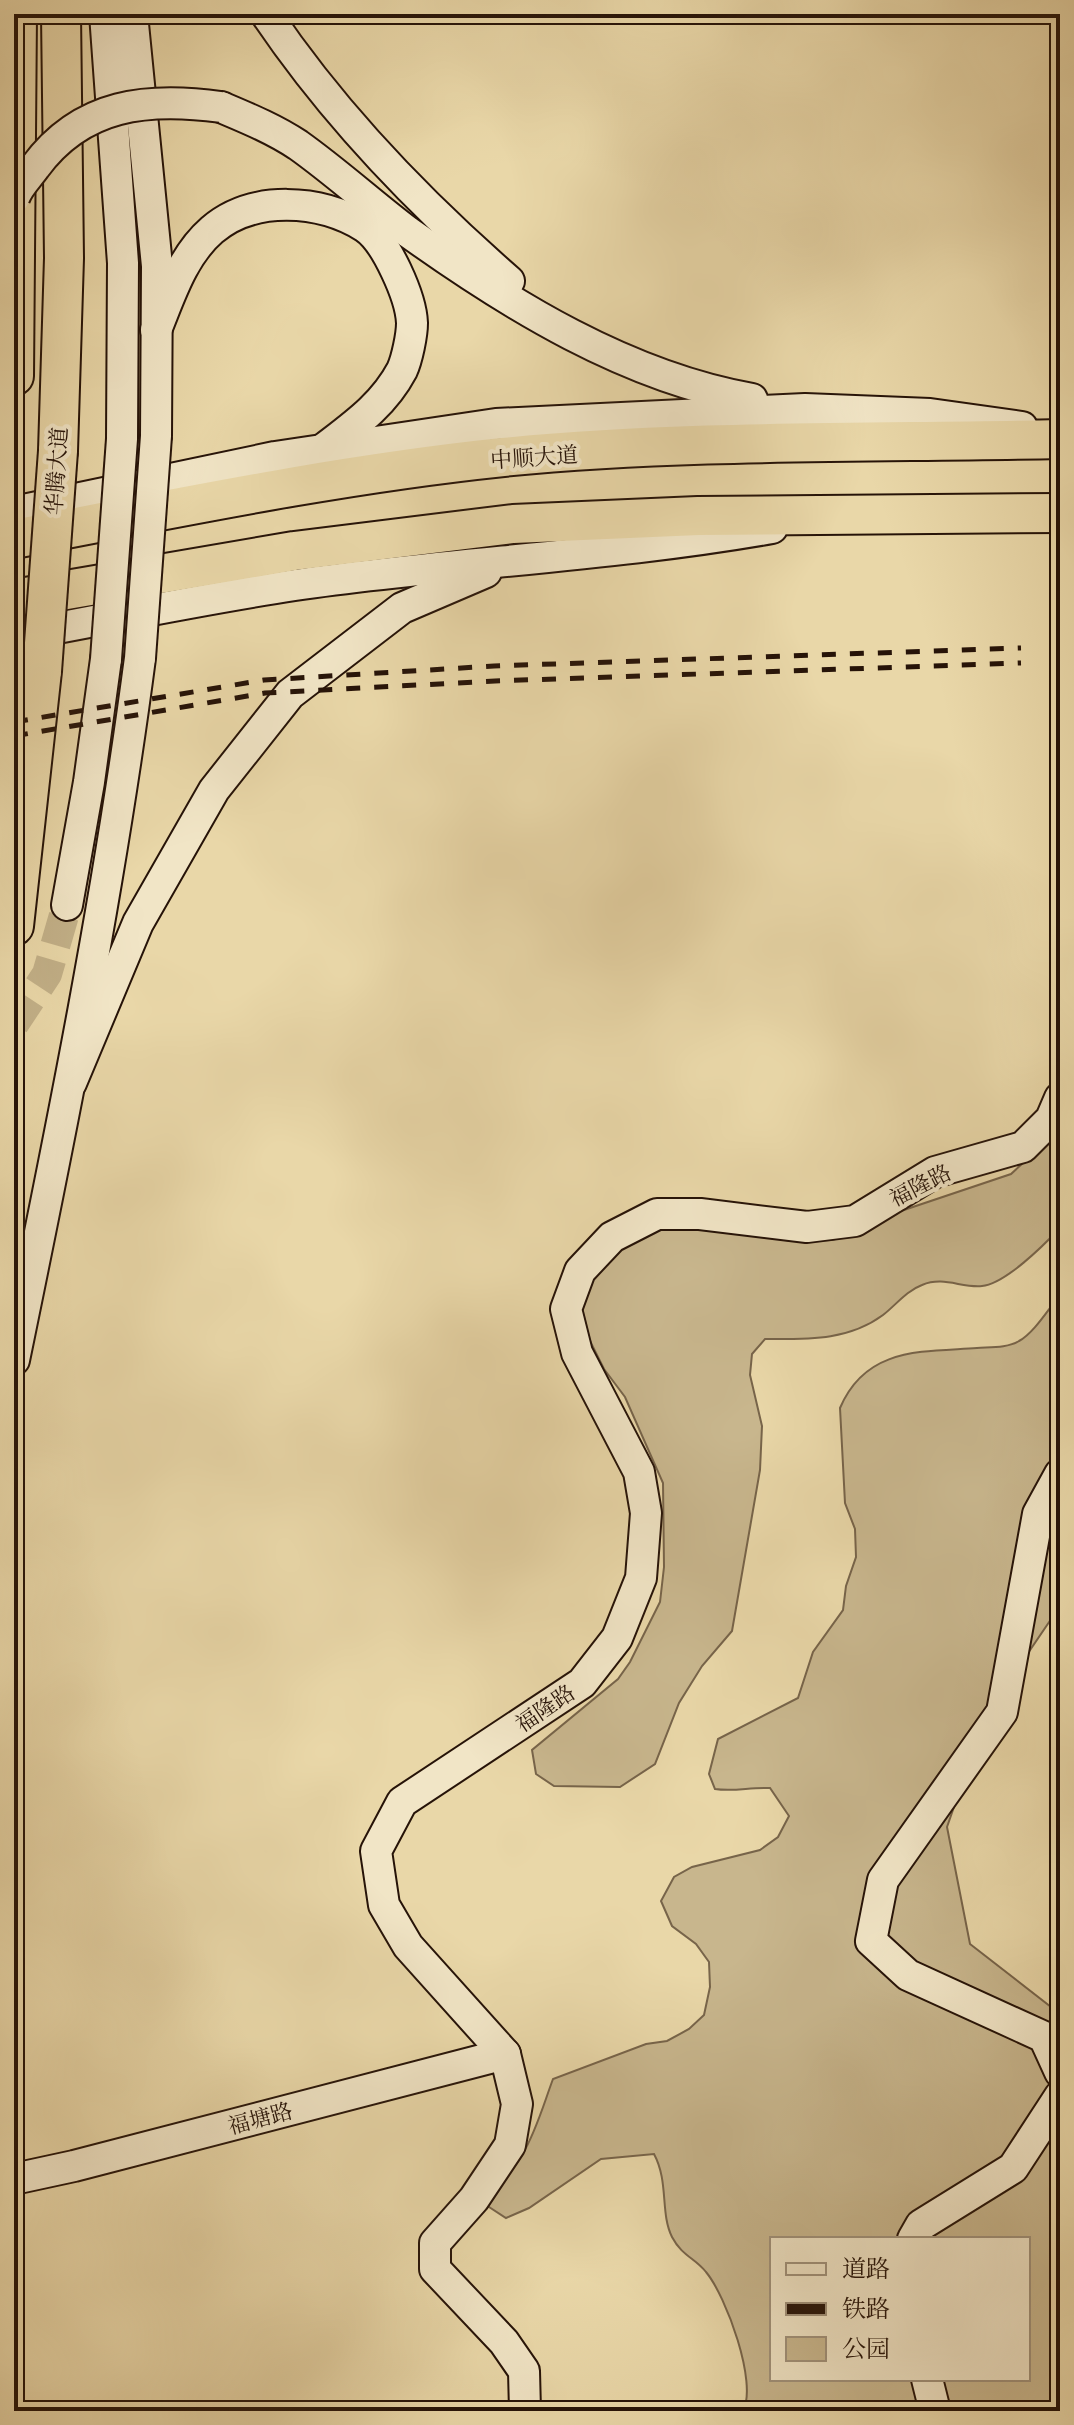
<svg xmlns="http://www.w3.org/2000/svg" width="1074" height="2425" viewBox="0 0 1074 2425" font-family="'IM FELL Great Primer','Noto Serif SC',serif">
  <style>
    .green { fill: #c8b68d; stroke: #77644a; stroke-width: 2; fill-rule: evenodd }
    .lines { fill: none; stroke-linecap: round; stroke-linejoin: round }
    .secondary-tunnel { stroke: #c2b088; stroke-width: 30; stroke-dasharray: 30 15; stroke-linecap: butt }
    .secondary-casing { stroke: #261308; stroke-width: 34 }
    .highway-casing { stroke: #261308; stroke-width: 42 }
    .secondary { stroke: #f1e5c6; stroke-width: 30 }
    .highway { stroke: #e9d7a8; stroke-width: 38 }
    .rail { stroke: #261308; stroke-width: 5; stroke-dasharray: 14 14; stroke-linecap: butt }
    .secondary-bridge-casing { stroke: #261308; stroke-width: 34; stroke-linecap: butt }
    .highway-bridge-casing { stroke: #261308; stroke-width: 42; stroke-linecap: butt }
    .secondary-bridge { stroke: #f1e5c6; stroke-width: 30 }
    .highway-bridge { stroke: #e9d7a8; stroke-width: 38 }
    .labels { text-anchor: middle; stroke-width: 8; stroke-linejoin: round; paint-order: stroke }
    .street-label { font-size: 22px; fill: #261308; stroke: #f1e5c6 }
  </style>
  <rect width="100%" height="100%" fill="#e9d7a8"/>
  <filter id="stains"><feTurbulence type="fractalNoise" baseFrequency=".0025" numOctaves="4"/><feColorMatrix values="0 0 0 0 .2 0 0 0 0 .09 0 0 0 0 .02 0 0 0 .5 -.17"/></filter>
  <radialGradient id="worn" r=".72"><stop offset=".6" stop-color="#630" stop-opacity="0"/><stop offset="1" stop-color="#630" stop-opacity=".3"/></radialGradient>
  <g class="green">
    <path d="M1060 1129V1228C1044 1245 1005 1284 982 1286 961 1288 944 1276 922 1285 906 1291 896 1305 883 1315 848 1341 807 1339 765 1339L752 1354 750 1375 762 1426 760 1470 732 1631 702 1666 679 1703 655 1764 620 1787 554 1786 536 1774 532 1750 618 1679 630 1662 660 1602 664 1567 663 1483 625 1397 604 1369 588 1337 582 1316 585 1292 599 1268 640 1232 675 1223 792 1241 832 1240 854 1234 898 1212 1011 1174Z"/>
    <path d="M1060 1295V1606L986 1715 947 1827 970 1944 1060 2014V2411H743C758 2383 726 2296 706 2272 695 2258 682 2256 672 2237 660 2213 669 2182 654 2154L601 2159 529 2208 506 2218 486 2205C496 2185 511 2174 522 2155 536 2132 544 2103 553 2079L646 2044 667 2041 689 2029 704 2015 710 1987 709 1962 696 1944 672 1926 661 1901 674 1877 692 1867 760 1850 778 1837 789 1816 770 1788C750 1787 734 1792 715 1789L709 1774 718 1739 798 1698 813 1652 843 1610 846 1586 856 1557 855 1529 845 1503 840 1408C866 1347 921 1352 977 1348 989 1347 1008 1348 1019 1341 1034 1333 1049 1308 1060 1295ZM772 2239H1028V2379H772Z"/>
    <path d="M626 2402 654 2411H566L586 2404Z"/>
  </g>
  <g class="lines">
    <path class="secondary-tunnel" d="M14 1024 47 974 67 905"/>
    <defs>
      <g id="secondary">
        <path d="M105 14 123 263 122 439"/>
        <path d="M132 14 157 266 156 436"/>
        <path d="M266 14C334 115 417 201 509 281"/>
        <path d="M221 107C247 118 274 129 298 145 336 172 371 204 408 232 510 305 627 377 752 399"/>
        <path d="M156 330C170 296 182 256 212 230 253 195 320 199 365 227 386 241 411 297 412 323 412 335 407 359 402 370 384 404 356 424 326 447"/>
        <path d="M14 512 275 457 496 424 805 409 930 414 1022 427"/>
        <path d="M14 636C108 619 201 599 295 585 454 562 614 556 772 528"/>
        <path d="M67 905 89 782 106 659"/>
        <path d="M71 1083 138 923 214 790 290 694 402 608 486 572"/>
        <path d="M14 1360C62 1127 109 894 140 658"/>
        <path d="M1060 1474 1038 1514 1002 1712 883 1880 871 1941 908 1975 1044 2037 1060 2072"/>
        <path d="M14 2179 74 2166 505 2054"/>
        <path d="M913 2239 921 2225 1013 2168 1060 2096"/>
        <path d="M927 2379 935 2411"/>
        <path d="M525 2411 524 2371 504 2342 435 2269V2243L474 2199 510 2145 517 2104 505 2054 408 1946 384 1905 376 1851 402 1802 582 1683 617 1638 641 1578 646 1513 639 1472 577 1353 566 1309 580 1271 612 1237 657 1214H700L807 1227 855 1221 935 1172 1023 1147 1051 1119 1060 1098"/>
      </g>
      <g id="highway">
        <path d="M14 376 17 14"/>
        <path d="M58 451 64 258 61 14"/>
        <path d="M14 539C176 508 339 474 503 457 688 439 875 443 1060 439"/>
        <path d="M14 599 294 551 513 524 698 516 1060 513"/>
        <path d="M14 926 42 671"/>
      </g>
    </defs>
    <use href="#secondary" class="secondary-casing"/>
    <use href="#highway" class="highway-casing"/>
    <use href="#secondary" class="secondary"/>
    <use href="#highway" class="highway"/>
    <g class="rail">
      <path d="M14 722 264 680 494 666 1021 648"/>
      <path d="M14 736 265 693 495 681 1021 663"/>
    </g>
    <defs>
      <g id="secondary-bridge">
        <path d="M14 198C18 186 28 177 35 167 82 103 148 97 221 107"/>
        <path d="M140 658 156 436"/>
        <path d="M106 659 122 439"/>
      </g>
      <path id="highway-bridge" d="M42 671 58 451"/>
    </defs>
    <use href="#secondary-bridge" class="secondary-bridge-casing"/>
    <use href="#highway-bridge" class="highway-bridge-casing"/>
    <use href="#secondary-bridge" class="secondary-bridge"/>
    <use href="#highway-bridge" class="highway-bridge"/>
  </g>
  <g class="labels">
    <g class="street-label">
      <text transform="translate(534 457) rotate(-4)" y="8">中顺大道</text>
      <text transform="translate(56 471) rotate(-86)" y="8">华腾大道</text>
      <text transform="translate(920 1185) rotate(-27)" y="8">福隆路</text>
      <text transform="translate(545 1708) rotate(-34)" y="8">福隆路</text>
      <text transform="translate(260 2118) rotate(-15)" y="8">福塘路</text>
    </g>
  </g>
  <rect width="1074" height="2425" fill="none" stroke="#e9d7a8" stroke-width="48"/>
  <rect x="16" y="16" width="1042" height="2393" fill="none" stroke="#261308" stroke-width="4"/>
  <rect x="24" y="24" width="1026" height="2377" fill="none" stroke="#261308" stroke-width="2"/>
  <rect x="770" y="2237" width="260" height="144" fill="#f1e5c6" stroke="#a0917a" stroke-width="2"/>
  <rect x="786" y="2263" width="40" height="12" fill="#f1e5c6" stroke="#a0917a" stroke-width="2"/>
  <text x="842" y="2277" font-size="24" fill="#261308">道路</text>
  <rect x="786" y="2303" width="40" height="12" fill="#261308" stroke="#a0917a" stroke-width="2"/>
  <text x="842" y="2317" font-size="24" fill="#261308">铁路</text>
  <rect x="786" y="2337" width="40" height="24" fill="#c8b68d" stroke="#a0917a" stroke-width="2"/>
  <text x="842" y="2357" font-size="24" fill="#261308">公园</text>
  <rect width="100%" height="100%" filter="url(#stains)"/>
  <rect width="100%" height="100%" fill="url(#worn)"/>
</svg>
